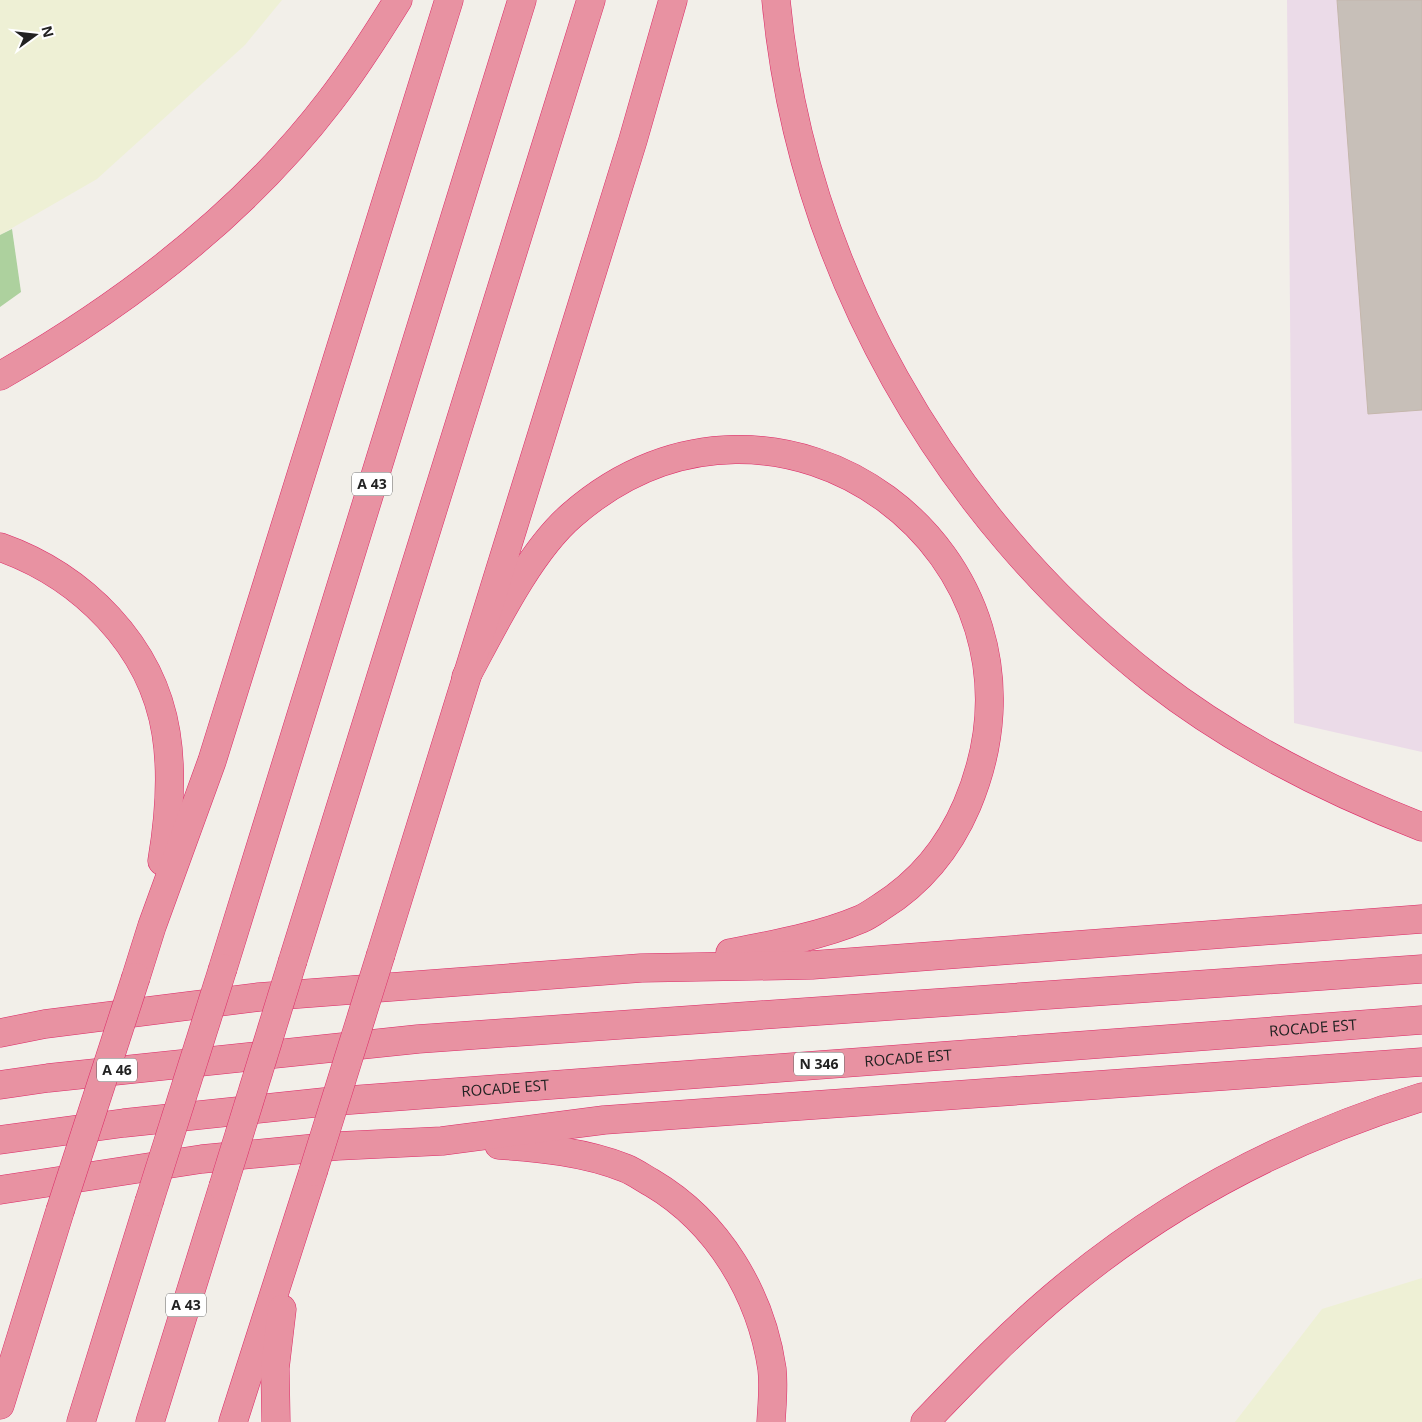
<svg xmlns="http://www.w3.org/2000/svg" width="1422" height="1422" viewBox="0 0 1422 1422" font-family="'Open Sans',sans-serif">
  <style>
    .industrial { fill: #ebdbe8 }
    .farmland { fill: #eef0d5 }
    .forest { fill: #add19e }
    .building { fill: #c7bfb8; stroke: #c4b6ab }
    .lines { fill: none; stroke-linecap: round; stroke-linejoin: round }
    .highway-casing { stroke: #dc2a67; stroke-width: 29 }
    .highway { stroke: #e892a2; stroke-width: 28 }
    .highway-bridge-casing { stroke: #dc2a67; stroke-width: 29; stroke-linecap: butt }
    .highway-bridge { stroke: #e892a2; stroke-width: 28 }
    .labels { text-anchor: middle; stroke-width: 5; stroke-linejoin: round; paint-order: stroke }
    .shield { fill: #fff; stroke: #646464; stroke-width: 1 }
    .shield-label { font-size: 14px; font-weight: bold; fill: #222 }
    .street-label { font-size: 15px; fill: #222; stroke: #fff }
  </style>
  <rect width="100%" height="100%" fill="#f2efe9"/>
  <path class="industrial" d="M1287 0H1422V752L1294 723Z"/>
  <g class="farmland">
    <path d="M0 0H282L245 45 97 179 0 235Z"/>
    <path d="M1422 1278V1422H1235L1322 1309Z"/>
  </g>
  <path class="forest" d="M12 229 21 292 0 307V235Z"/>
  <path class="building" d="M1337 0H1422V410L1368 414Z"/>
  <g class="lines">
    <defs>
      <g id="highway">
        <path d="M776 0C801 268 943 516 1154 681 1235 744 1327 790 1422 827"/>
        <path d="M0 376C124 305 243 215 330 101 355 69 377 34 398 0"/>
        <path d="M0 547C82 576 152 645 166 733 173 776 169 819 162 861"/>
        <path d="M466 677C493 627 529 552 572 515 777 336 1073 554 967 805 949 847 921 882 881 907 875 911 868 916 861 919 821 936 772 945 730 953"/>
        <path d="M381 954 633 140 673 0"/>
        <path d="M293 960 591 0"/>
        <path d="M223 968 522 0"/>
        <path d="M136 977 152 926 212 761 449 0"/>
        <path d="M0 1033 45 1024 259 997 641 968 812 965 1422 919"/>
        <path d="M0 1085 48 1078 418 1039 1422 969"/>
        <path id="s1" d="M0 1140 124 1123 324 1102 1422 1020"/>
        <path d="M499 1145C541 1148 585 1152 625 1168 635 1172 643 1178 652 1183 718 1222 761 1294 772 1369 774 1386 772 1405 771 1422"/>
        <path d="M0 1190 202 1159 337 1146 442 1141 604 1120 1422 1062"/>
        <path d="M0 1405 60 1211"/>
        <path d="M81 1422 149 1202"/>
        <path d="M150 1422 223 1187"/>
        <path d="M233 1422 313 1172"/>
        <path d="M276 1422 275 1368 282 1309"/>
        <path d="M925 1422C969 1376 1014 1329 1064 1288 1169 1201 1292 1137 1422 1097"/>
      </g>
    </defs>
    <use href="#highway" class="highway-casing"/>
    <use href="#highway" class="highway"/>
    <defs>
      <g id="highway-bridge">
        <path d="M313 1172 381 954"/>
        <path d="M223 1187 293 960"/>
        <path d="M149 1202 223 968"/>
        <path d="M60 1211 136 977"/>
      </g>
    </defs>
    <use href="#highway-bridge" class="highway-bridge-casing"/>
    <use href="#highway-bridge" class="highway-bridge"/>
  </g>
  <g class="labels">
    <g class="shield">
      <rect x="352" y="472.5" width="40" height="23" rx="4"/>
      <rect x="794" y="1052.5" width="50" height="23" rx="4"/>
      <rect x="97" y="1058.5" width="40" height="23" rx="4"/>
      <rect x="166" y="1293.5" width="40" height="23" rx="4"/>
    </g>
    <g class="shield-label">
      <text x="372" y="489">A 43</text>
      <text x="819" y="1069">N 346</text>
      <text x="117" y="1075">A 46</text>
      <text x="186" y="1310">A 43</text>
    </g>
    <g class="street-label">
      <text dy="5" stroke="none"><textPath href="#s1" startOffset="1318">ROCADE EST</textPath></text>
      <text dy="5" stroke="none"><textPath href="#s1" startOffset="912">ROCADE EST</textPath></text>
      <text dy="5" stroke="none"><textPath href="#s1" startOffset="508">ROCADE EST</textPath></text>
    </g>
  </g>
  <g transform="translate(35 35) rotate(75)" stroke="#ffffff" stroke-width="4" paint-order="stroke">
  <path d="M0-4L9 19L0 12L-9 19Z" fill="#222222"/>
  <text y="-8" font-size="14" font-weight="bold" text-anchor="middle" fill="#222222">N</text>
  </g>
</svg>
